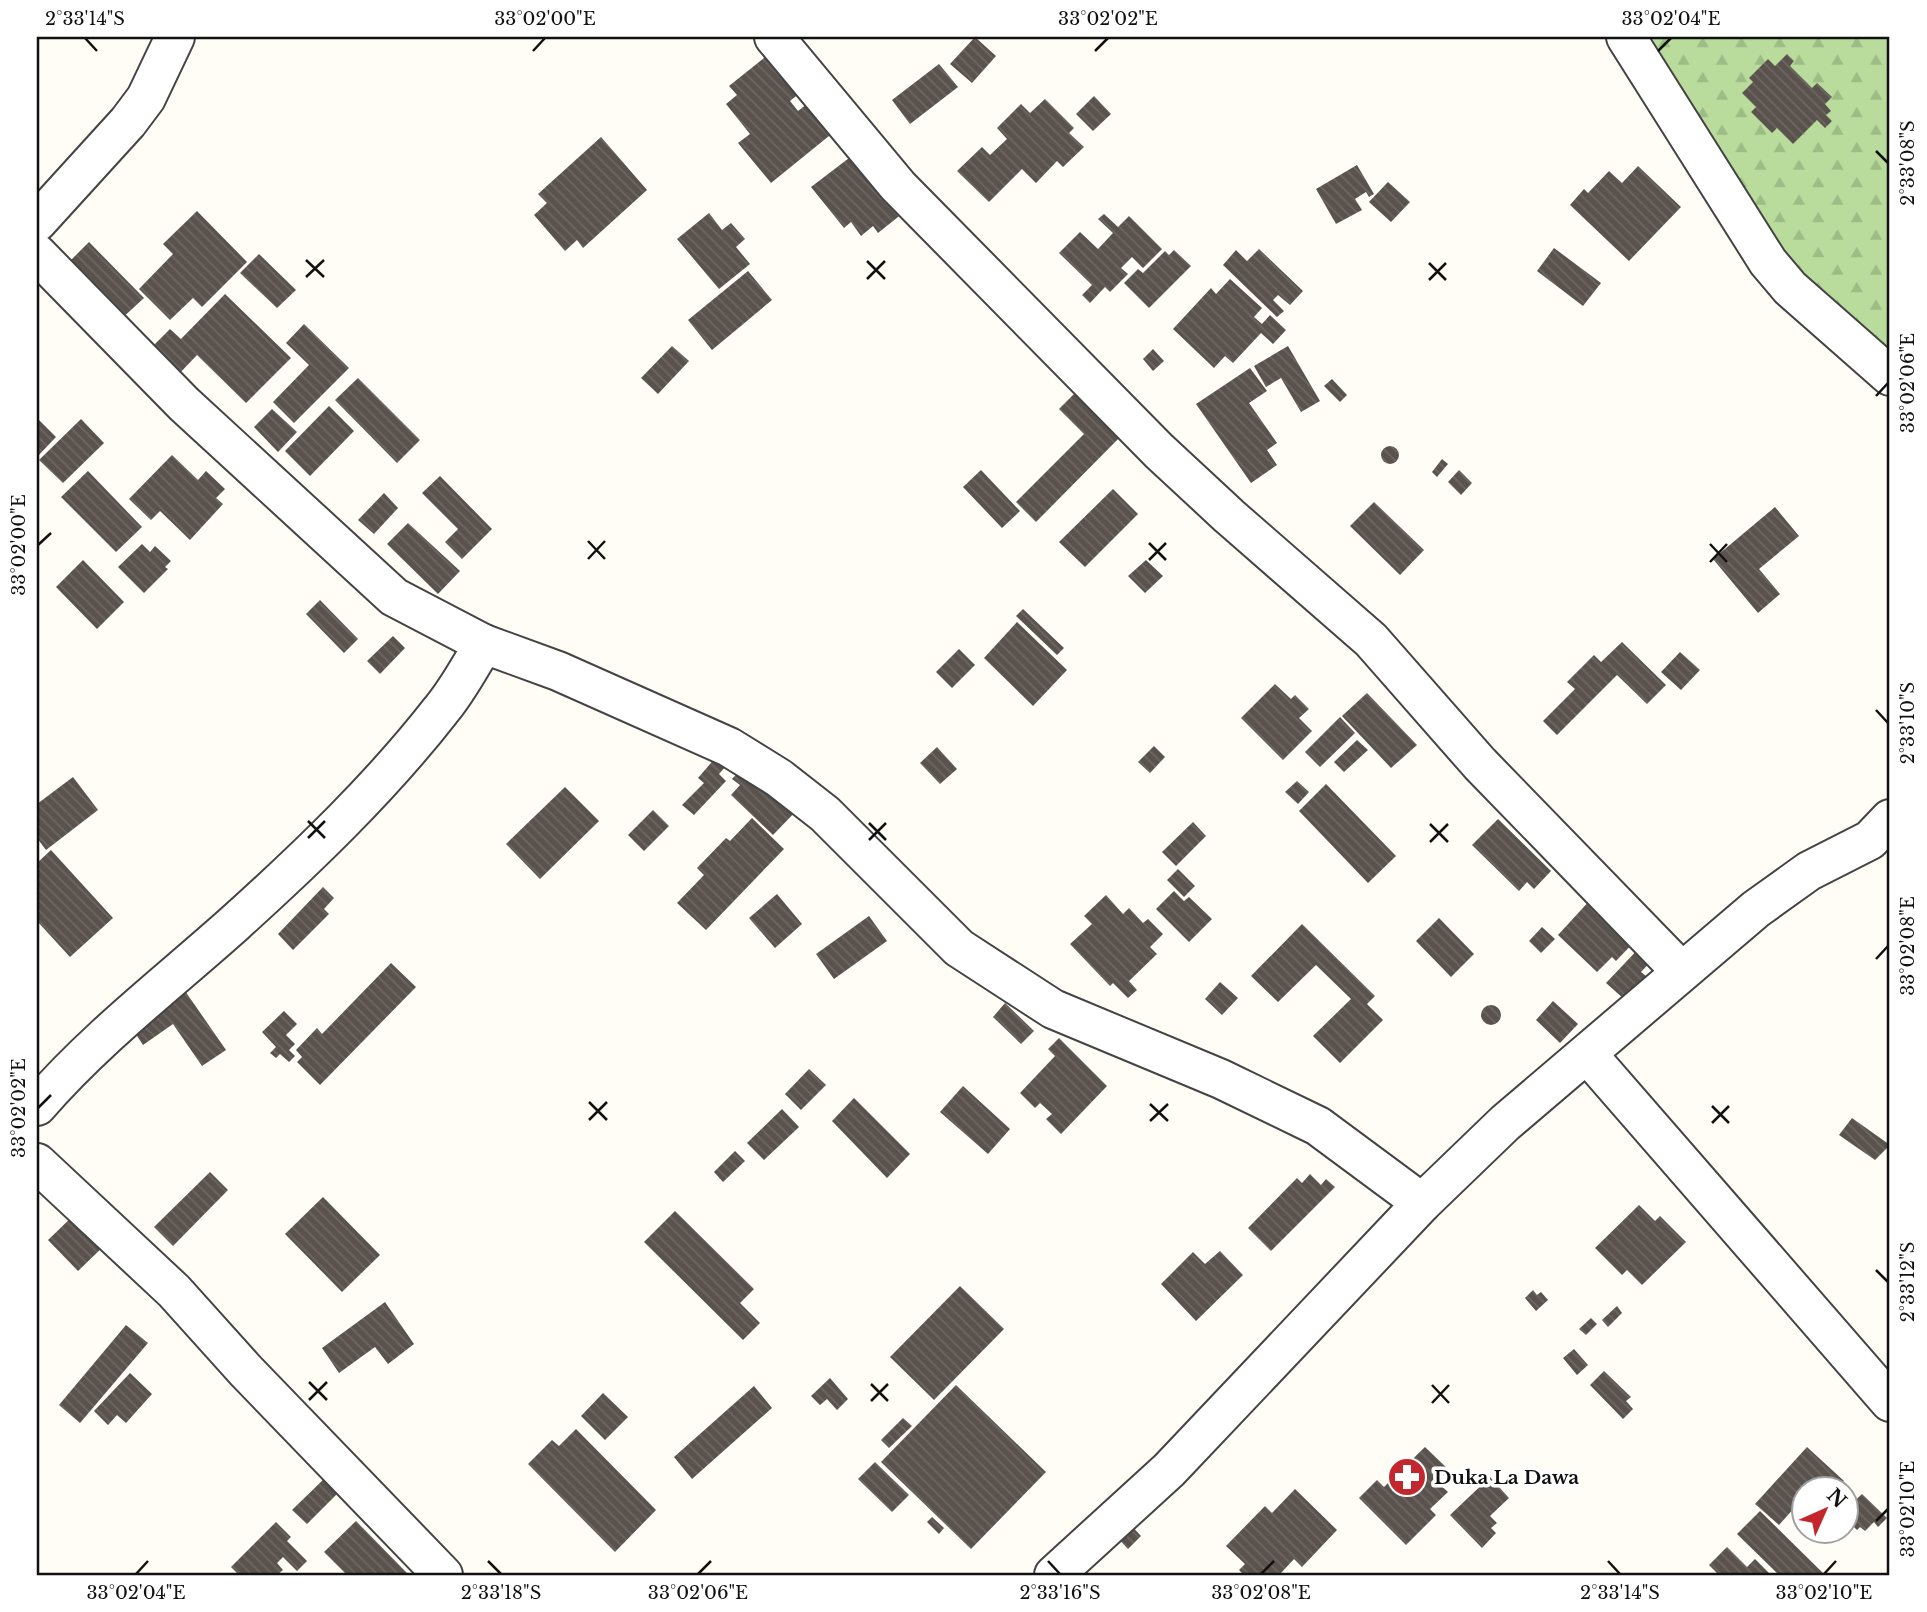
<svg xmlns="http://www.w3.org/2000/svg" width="1927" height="1612" viewBox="0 0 1927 1612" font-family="'Libre Baskerville',serif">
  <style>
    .forest { fill: url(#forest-firs) }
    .building { fill: url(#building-back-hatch) }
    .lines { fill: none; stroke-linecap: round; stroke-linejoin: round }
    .minor-casing { stroke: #444; stroke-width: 42 }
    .minor { stroke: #fff; stroke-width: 38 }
    .ticks { fill: none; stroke: #111; stroke-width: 2.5 }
    .labels { text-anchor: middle; stroke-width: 7; stroke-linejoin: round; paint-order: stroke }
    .poi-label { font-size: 19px; font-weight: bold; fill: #111; stroke: #fff; text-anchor: start }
    .neatline { fill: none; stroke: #111; stroke-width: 2.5 }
    .ticks-label { font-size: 18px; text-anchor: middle; fill: #111 }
  </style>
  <defs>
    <pattern id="forest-firs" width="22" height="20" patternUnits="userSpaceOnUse" patternTransform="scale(1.75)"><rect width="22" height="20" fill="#b9dc9c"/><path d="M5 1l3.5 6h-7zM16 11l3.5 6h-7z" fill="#9ebc85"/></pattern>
    <pattern id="building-back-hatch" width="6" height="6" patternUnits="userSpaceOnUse" patternTransform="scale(1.75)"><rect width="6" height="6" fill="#5a524d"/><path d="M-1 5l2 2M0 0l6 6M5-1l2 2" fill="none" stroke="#6d6662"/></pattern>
  </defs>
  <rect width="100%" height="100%" fill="#fffdf5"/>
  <path class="forest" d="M1636 37H1890V355L1764 238Z"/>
  <g class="building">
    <path d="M975 37 996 56 972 83 950 64Z"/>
    <path d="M774 50 806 88 790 101 798 111 816 97 840 127 771 183 738 143 750 134 726 104 737 95 729 86Z"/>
    <path d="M1787 54 1794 61 1790 66 1812 88 1817 83 1832 97 1825 104 1831 111 1826 115 1832 121 1825 128 1817 120 1793 144 1777 128 1772 133 1751 112 1756 107 1742 93 1753 82 1749 78 1768 59 1775 66Z"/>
    <path d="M939 64 958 87 910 124 892 100Z"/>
    <path d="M1094 96 1111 114 1093 131 1076 114Z"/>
    <path d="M1045 99 1074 128 1069 133 1084 147 1063 167 1057 161 1036 183 1022 169 989 202 957 171 982 147 990 155 1007 139 997 128 1021 104 1030 113Z"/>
    <path d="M601 137 647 190 583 248 577 240 565 251 534 215 547 203 538 194Z"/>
    <path d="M853 155 908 209 878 233 873 226 861 236 851 222 844 228 811 187Z"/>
    <path d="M1357 165 1374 194 1369 197 1366 192 1355 199 1362 210 1336 224 1316 189Z"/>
    <path d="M1638 166 1681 207 1629 261 1570 205 1584 189 1588 193 1609 171 1622 183Z"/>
    <path d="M1388 182 1410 202 1391 222 1369 202Z"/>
    <path d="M197 211 247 262 202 307 193 298 170 320 139 289 173 254 163 244Z"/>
    <path d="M709 213 722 230 731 223 745 239 736 247 750 264 719 289 677 239Z"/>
    <path d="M1104 214 1118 227 1129 216 1162 249 1143 268 1132 257 1121 268 1128 274 1110 292 1105 287 1090 303 1082 295 1092 285 1059 253 1080 232 1098 249 1113 233 1098 219Z"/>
    <path d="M89 242 144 298 119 321 65 266Z"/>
    <path d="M1554 248 1601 283 1583 306 1537 271Z"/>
    <path d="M1259 249 1303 291 1290 305 1278 295 1273 300 1284 311 1277 317 1223 265 1236 250 1247 261Z"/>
    <path d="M1174 250 1191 266 1149 308 1124 283 1138 269 1143 273 1165 251 1169 255Z"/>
    <path d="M259 254 296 290 277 308 240 273Z"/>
    <path d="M748 271 772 300 712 350 688 320Z"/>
    <path d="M1230 279 1262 308 1254 317 1262 324 1270 315 1286 330 1273 344 1261 333 1233 363 1225 356 1214 368 1173 329 1211 288 1216 294Z"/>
    <path d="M225 294 291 358 246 403 197 355 177 376 150 349 170 329 181 339Z"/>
    <path d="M304 324 349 368 294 423 273 402 309 365 286 343Z"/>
    <path d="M672 346 689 361 658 394 641 378Z"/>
    <path d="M1288 346 1320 401 1301 412 1281 378 1266 387 1254 366Z"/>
    <path d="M1153 349 1164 361 1153 371 1143 359Z"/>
    <path d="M1250 368 1267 391 1249 403 1277 443 1267 450 1277 465 1251 483 1196 404Z"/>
    <path d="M358 378 420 440 397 463 335 400Z"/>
    <path d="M1332 379 1347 395 1340 402 1324 386Z"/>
    <path d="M1077 391 1122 435 1036 522 1016 502 1084 434 1059 409Z"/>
    <path d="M329 406 354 431 310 476 285 451Z"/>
    <path d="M272 409 297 432 278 452 254 427Z"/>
    <path d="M37 418 56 437 37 457Z"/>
    <path d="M81 419 104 443 63 483 39 460Z"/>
    <circle cx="1390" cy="455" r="9"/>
    <path d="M172 455 198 480 206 471 225 489 216 498 223 504 190 540 160 511 151 520 129 499Z"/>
    <path d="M1442 459 1448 464 1437 477 1432 472Z"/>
    <path d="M981 470 1020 511 1002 528 963 487Z"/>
    <path d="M1459 470 1472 483 1461 495 1448 482Z"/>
    <path d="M88 471 142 527 116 552 61 497Z"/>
    <path d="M440 476 492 529 462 559 445 542 458 529 422 493Z"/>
    <path d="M1113 489 1138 514 1085 567 1059 542Z"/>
    <path d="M384 493 398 508 374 534 358 520Z"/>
    <path d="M1374 502 1424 550 1400 575 1350 526Z"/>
    <path d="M1775 507 1799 536 1759 569 1780 594 1758 613 1713 559Z"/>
    <path d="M408 523 460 571 438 594 387 544Z"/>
    <path d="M142 544 150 552 155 546 171 561 165 567 168 569 144 593 118 567Z"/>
    <path d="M83 560 124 602 97 629 56 587Z"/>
    <path d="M1146 560 1163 576 1145 593 1128 576Z"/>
    <path d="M320 600 358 639 344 653 306 614Z"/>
    <path d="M1023 609 1064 648 1057 655 1016 616Z"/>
    <path d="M1017 622 1067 670 1033 706 984 658Z"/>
    <path d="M393 636 405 648 380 674 367 661Z"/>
    <path d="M1622 642 1666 685 1647 704 1617 675 1557 735 1543 721 1575 689 1567 682 1594 655 1601 662Z"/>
    <path d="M959 649 975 665 952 688 936 672Z"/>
    <path d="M1680 652 1700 670 1681 690 1661 672Z"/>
    <path d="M1275 684 1291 699 1295 695 1309 709 1299 718 1312 731 1283 760 1241 718Z"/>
    <path d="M1367 693 1417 745 1391 768 1342 716Z"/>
    <path d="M1340 717 1355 733 1320 767 1305 752Z"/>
    <path d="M1357 740 1368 750 1344 772 1334 762Z"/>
    <path d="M1154 746 1165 757 1150 773 1138 762Z"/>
    <path d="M937 747 957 769 940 784 920 763Z"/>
    <path d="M717 756 726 766 719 774 726 781 694 815 682 805 704 783 698 778Z"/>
    <path d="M749 761 799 808 773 835 731 795 740 785 732 779Z"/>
    <path d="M73 777 98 810 46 850 37 838V804Z"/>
    <path d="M1297 781 1309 792 1298 804 1285 792Z"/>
    <path d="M1326 784 1396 856 1368 883 1299 811Z"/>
    <path d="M565 787 599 821 540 879 506 844Z"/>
    <path d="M653 810 669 826 644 851 628 835Z"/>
    <path d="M752 818 784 849 706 930 677 903 704 875 697 868 726 838 730 841Z"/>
    <path d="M1498 819 1551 871 1534 889 1527 882 1519 891 1472 845Z"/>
    <path d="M1193 822 1206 836 1176 866 1162 852Z"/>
    <path d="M51 850 113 918 70 957 37 921V863Z"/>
    <path d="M1178 869 1195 886 1184 897 1167 880Z"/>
    <path d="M323 887 334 898 324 909 329 914 293 950 278 934Z"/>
    <path d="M1174 891 1184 901 1189 897 1212 919 1189 942 1156 909Z"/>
    <path d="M777 894 802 924 775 948 749 918Z"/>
    <path d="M1106 895 1123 914 1129 908 1143 923 1148 919 1163 934 1150 947 1157 954 1129 981 1137 990 1128 998 1113 983 1110 986 1070 944 1092 924 1084 916Z"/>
    <path d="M1592 898 1636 940 1616 961 1612 957 1597 972 1558 935Z"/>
    <path d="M869 916 887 941 834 979 816 954Z"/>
    <path d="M1439 918 1474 954 1451 977 1416 941Z"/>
    <path d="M1302 924 1375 996 1367 1004 1383 1020 1340 1063 1313 1036 1351 999 1316 965 1278 1002 1251 976Z"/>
    <path d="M1542 927 1555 939 1541 953 1529 941Z"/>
    <path d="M1642 945 1655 957 1641 972 1646 976 1624 999 1606 983Z"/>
    <path d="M391 963 416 987 320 1085 297 1062 302 1057 296 1050 317 1028 322 1034Z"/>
    <path d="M1220 982 1238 998 1222 1015 1205 999Z"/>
    <path d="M183 988 226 1050 202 1066 173 1024 143 1045 130 1025Z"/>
    <path d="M1553 1001 1578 1024 1560 1043 1536 1020Z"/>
    <path d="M1005 1003 1034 1031 1021 1044 993 1017Z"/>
    <circle cx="1491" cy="1015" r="10"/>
    <path d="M284 1011 297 1024 286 1035 295 1044 289 1050 295 1056 289 1062 280 1054 276 1058 270 1053 276 1047 262 1032Z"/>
    <path d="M1059 1038 1107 1086 1061 1134 1046 1119 1052 1114 1040 1103 1035 1108 1020 1093 1055 1056 1048 1049Z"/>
    <path d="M809 1069 826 1085 801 1110 785 1094Z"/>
    <path d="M963 1086 1010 1129 988 1154 940 1112Z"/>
    <path d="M854 1098 910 1154 887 1178 832 1121Z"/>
    <path d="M782 1109 799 1127 764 1160 747 1143Z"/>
    <path d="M1852 1118 1890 1145 1875 1160 1839 1135Z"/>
    <path d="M735 1151 745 1161 723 1182 714 1172Z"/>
    <path d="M210 1172 228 1190 173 1246 154 1227Z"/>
    <path d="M1310 1174 1321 1185 1326 1179 1335 1187 1271 1251 1248 1228 1297 1178 1302 1183Z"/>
    <path d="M323 1197 380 1255 342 1292 285 1234Z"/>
    <path d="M1639 1205 1655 1221 1660 1216 1686 1242 1642 1285 1627 1270 1622 1275 1595 1248Z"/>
    <path d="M675 1211 754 1289 740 1303 760 1323 743 1340 644 1242Z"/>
    <path d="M75 1214 105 1245 78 1271 48 1240Z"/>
    <path d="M1220 1251 1243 1275 1196 1321 1161 1284 1193 1252 1205 1264Z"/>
    <path d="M960 1286 1004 1329 934 1400 890 1357Z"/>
    <path d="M1533 1290 1537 1295 1541 1292 1548 1300 1536 1311 1525 1298Z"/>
    <path d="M385 1302 414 1344 388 1364 375 1347 339 1373 322 1348Z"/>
    <path d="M1617 1306 1622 1313 1608 1327 1602 1320Z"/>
    <path d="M1591 1318 1597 1324 1586 1335 1579 1329Z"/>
    <path d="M126 1325 148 1343 80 1423 59 1405Z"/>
    <path d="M1574 1349 1588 1365 1577 1375 1563 1358Z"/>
    <path d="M1604 1371 1631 1397 1626 1401 1633 1409 1623 1419 1590 1385Z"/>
    <path d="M130 1373 152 1394 126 1423 117 1415 108 1425 94 1411Z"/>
    <path d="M830 1378 848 1399 837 1410 827 1399 820 1405 811 1396Z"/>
    <path d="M956 1385 1046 1472 971 1549 881 1462Z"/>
    <path d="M754 1386 772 1408 692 1479 674 1457Z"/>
    <path d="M603 1393 628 1417 605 1440 581 1416Z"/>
    <path d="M903 1418 912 1426 889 1448 881 1440Z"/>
    <path d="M576 1429 656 1510 615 1552 528 1464 552 1440 559 1446Z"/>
    <path d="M1425 1447 1449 1470 1437 1482 1448 1492 1430 1509 1436 1515 1406 1545 1359 1498 1377 1480 1384 1487Z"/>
    <path d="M1807 1447 1844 1481 1836 1490H1804V1497L1779 1525 1755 1504Z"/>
    <path d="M875 1462 909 1495 892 1512 858 1479Z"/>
    <path d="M326 1477 340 1491 307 1524 292 1510Z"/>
    <path d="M1490 1477 1509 1498 1490 1516 1497 1523 1491 1528 1496 1533 1482 1548 1450 1515Z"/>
    <path d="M1295 1489 1337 1530 1302 1567 1294 1559 1281 1573 1283 1575H1244L1239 1570 1245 1564 1226 1546 1265 1506 1272 1513Z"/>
    <path d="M1862 1494 1887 1518 1878 1527 1874 1522 1865 1531 1860 1527 1857 1530 1846 1519V1509Z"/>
    <path d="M1760 1511 1825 1575H1779L1737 1534Z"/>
    <path d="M932 1517 944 1528 939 1534 927 1522Z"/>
    <path d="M356 1521 409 1575H347L324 1552Z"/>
    <path d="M276 1522 291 1537 287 1541 307 1561 297 1571 283 1557 277 1563 283 1570 277 1575H239L231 1567Z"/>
    <path d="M1128 1522 1141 1536 1128 1549 1115 1535Z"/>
    <path d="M1727 1547 1747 1567 1755 1559 1771 1575H1719L1709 1565Z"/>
  </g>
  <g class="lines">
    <defs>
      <g id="minor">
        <path d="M774 37 898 186 1159 451 1229 516 1371 640 1480 764 1681 971"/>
        <path d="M1626 37 1768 262 1790 288 1890 376"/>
        <path d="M37 222 128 122 146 98 175 37"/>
        <path d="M37 254 184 404 394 597 484 644 558 671 729 747 779 778 825 814 959 948 1053 1009 1221 1079 1318 1126 1422 1203"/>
        <path d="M1588 1055 1890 1402"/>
        <path d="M37 1106C96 1038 168 983 235 923 308 857 381 787 441 710 458 690 470 666 484 644"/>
        <path d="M37 1163 174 1291 246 1371 443 1575"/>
        <path d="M1054 1575 1169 1470 1422 1203 1505 1123 1756 909 1809 871 1870 840 1890 819"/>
      </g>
    </defs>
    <use href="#minor" class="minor-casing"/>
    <use href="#minor" class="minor"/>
  </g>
  <path class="ticks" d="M85 38 97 51M533 51 545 38M1095 51 1108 38M1658 51 1671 38M1876 151 1888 163M306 260 324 277M867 261 885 279M1429 263 1446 280M306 277 324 260M867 279 885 261M1429 280 1446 263M1876 396 1888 383M588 541 605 559M1149 543 1166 560M1710 544 1727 562M38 545 51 533M588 559 605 541M1149 560 1166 543M1710 562 1727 544M1876 710 1888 723M308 821 325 838M869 823 886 840M1430 824 1448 842M308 838 325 821M869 840 886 823M1430 842 1448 824M1876 959 1888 946M589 1102 607 1120M1150 1104 1168 1121M1712 1106 1729 1123M38 1108 51 1095M589 1120 607 1102M1150 1121 1168 1104M1712 1123 1729 1106M1876 1270 1888 1282M309 1382 327 1400M871 1384 888 1401M1432 1385 1449 1403M309 1400 327 1382M871 1401 888 1384M1432 1403 1449 1385M1876 1521 1888 1509M488 1561 501 1574M1048 1561 1060 1574M1608 1561 1620 1574M136 1574 148 1561M698 1574 711 1561M1261 1574 1274 1561M1824 1574 1836 1561"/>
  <defs>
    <symbol id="pharmacy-disc" viewBox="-11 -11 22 22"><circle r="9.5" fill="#c4262e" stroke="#fff"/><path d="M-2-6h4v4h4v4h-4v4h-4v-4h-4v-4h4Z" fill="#fff"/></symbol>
  </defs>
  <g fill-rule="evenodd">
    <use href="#pharmacy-disc" x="1385" y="1455" width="44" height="44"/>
  </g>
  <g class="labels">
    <g class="poi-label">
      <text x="1434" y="1484">Duka La Dawa</text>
    </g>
  </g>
  <rect width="1927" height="1612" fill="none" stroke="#ffffff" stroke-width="77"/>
  <g transform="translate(1825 1510) rotate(45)"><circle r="33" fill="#ffffff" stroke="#a0a0a0" stroke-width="2"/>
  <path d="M0-5L12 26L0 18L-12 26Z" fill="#c4262e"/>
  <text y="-10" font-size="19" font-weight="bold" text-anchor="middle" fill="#111111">N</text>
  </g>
  <rect x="38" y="38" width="1850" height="1536" class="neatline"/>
  <g class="ticks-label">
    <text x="85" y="25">2°33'14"S</text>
    <text x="545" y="25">33°02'00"E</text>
    <text x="1108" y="25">33°02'02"E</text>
    <text x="1671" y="25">33°02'04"E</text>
    <text transform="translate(1908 163) rotate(-90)" y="6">2°33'08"S</text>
    <text transform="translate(1908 383) rotate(-90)" y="6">33°02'06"E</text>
    <text transform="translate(19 545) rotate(-90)" y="6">33°02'00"E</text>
    <text transform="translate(1908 723) rotate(-90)" y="6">2°33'10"S</text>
    <text transform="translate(1908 946) rotate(-90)" y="6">33°02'08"E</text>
    <text transform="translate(19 1108) rotate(-90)" y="6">33°02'02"E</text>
    <text transform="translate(1908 1282) rotate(-90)" y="6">2°33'12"S</text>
    <text transform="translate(1908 1509) rotate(-90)" y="6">33°02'10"E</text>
    <text x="136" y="1599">33°02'04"E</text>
    <text x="501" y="1599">2°33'18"S</text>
    <text x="698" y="1599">33°02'06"E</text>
    <text x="1060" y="1599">2°33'16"S</text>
    <text x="1261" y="1599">33°02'08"E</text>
    <text x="1620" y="1599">2°33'14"S</text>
    <text x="1824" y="1599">33°02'10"E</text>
  </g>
</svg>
